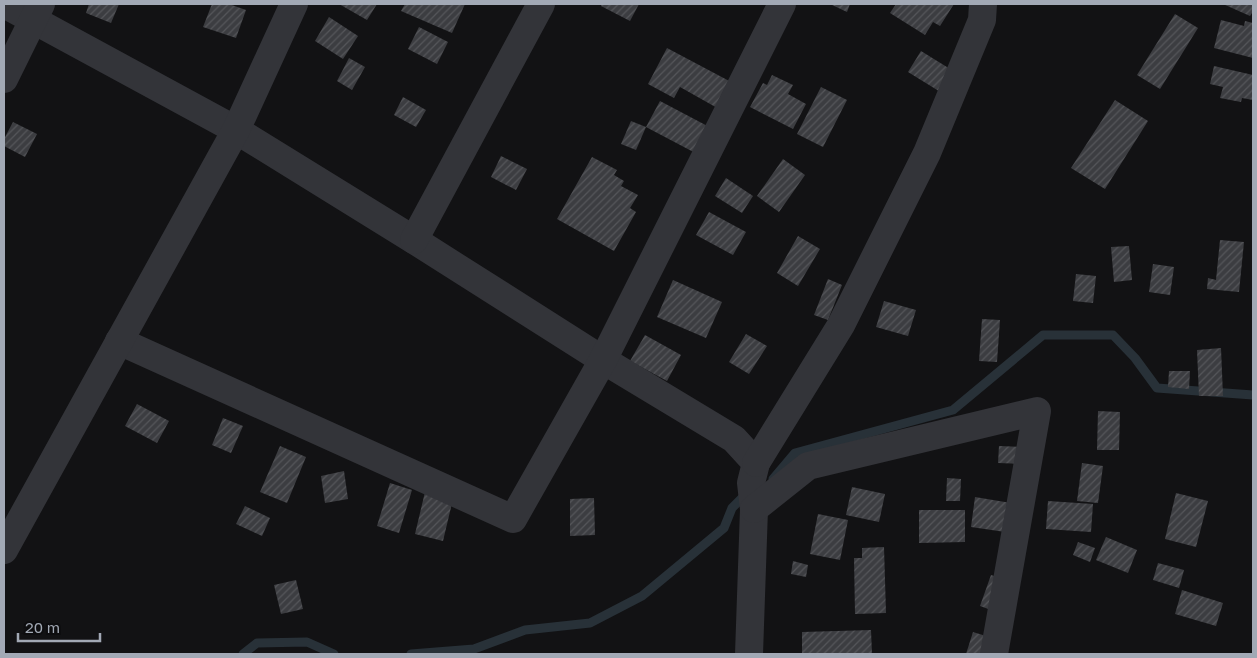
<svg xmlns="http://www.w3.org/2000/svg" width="1257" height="658" viewBox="0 0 1257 658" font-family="'Golos Text',sans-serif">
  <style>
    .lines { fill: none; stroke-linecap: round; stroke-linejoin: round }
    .stream { stroke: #283138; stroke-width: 9 }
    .building { fill: url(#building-hatch) }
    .minor { stroke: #333439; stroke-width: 28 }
  </style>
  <defs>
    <pattern id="building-hatch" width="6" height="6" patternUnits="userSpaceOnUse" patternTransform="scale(1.25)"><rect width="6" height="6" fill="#3c3d41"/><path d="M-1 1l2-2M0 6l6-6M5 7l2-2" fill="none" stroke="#55565a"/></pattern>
  </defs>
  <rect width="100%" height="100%" fill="#121214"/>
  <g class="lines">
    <g class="stream">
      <path d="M773 479 795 453 953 410 1043 335H1113L1135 358 1157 388 1253 395"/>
      <path d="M243 654 257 643 307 642 334 654"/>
      <path d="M411 654 474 649 525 630 590 623 642 596 724 528 732 508 746 494"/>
    </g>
  </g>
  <g class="building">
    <path d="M89 4H119L111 23 86 13Z"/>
    <path d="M212 4H229L246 10 236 38 203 27Z"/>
    <path d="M339 4H377L367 20Z"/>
    <path d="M405 4H465L452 33 401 11Z"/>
    <path d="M602 4H639L630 21 601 6Z"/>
    <path d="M830 4H850L847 12Z"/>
    <path d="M896 4H954L940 26 933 22 925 35 890 13Z"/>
    <path d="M1223 4H1253V13H1252L1250 16Z"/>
    <path d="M1175 14 1198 28 1160 89 1137 75Z"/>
    <path d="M329 17 358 36 343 59 315 41Z"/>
    <path d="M1221 20 1244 26 1245 21 1253 23V58L1214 48Z"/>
    <path d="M419 27 448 42 437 64 408 49Z"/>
    <path d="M667 48 733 83 719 109 680 87 674 98 648 84Z"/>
    <path d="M921 51 955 72 942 93 908 72Z"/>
    <path d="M349 58 365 67 352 90 337 81Z"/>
    <path d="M1214 66 1253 75V100L1242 98 1241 102 1220 98 1223 87 1210 84Z"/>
    <path d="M772 75 793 85 788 94 806 104 793 129 750 107 763 83 767 85Z"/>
    <path d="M821 87 847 100 823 147 797 134Z"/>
    <path d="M403 97 426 110 416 127 394 115Z"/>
    <path d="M1115 100 1148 121 1105 189 1071 168Z"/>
    <path d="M660 101 715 130 701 156 646 127Z"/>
    <path d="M631 121 646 127 636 150 621 144Z"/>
    <path d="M13 122 37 134 25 157 4 146V139Z"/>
    <path d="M501 156 527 169 516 190 491 177Z"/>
    <path d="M592 157 617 170 614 175 624 181 621 186 638 195 630 208 636 212 614 251 557 219Z"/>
    <path d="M783 159 805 175 779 212 757 196Z"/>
    <path d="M726 178 753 196 742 213 715 196Z"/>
    <path d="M709 212 746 232 733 255 696 235Z"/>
    <path d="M798 236 820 249 798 286 777 273Z"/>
    <path d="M1220 240 1244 242 1239 292 1207 289 1208 278 1216 280Z"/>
    <path d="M1129 246 1132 280 1114 282 1111 247Z"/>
    <path d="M1153 264 1174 267 1170 295 1149 292Z"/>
    <path d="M1076 274 1096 276 1093 303 1073 301Z"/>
    <path d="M828 279 842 285 828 320 814 315Z"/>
    <path d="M673 280 722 302 706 338 657 317Z"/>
    <path d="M884 301 916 310 908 336 876 327Z"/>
    <path d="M982 319 1000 320 997 362 979 361Z"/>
    <path d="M746 334 767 346 749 374 729 362Z"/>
    <path d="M645 335 681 355 667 381 630 361Z"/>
    <path d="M1221 348 1223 396H1199L1197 350Z"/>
    <path d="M1169 371H1190L1189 389 1168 387Z"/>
    <path d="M137 404 169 421 157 443 125 426Z"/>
    <path d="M1098 411 1120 412 1119 450H1097Z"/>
    <path d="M223 418 243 426 231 453 212 445Z"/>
    <path d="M280 446 306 457 287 503 260 492Z"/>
    <path d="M999 446 1024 447 1023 464 998 463Z"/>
    <path d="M1082 463 1103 466 1098 503 1077 501Z"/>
    <path d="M344 471 348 499 325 503 321 476Z"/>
    <path d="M947 478 961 479 960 501H946Z"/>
    <path d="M390 483 412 490 399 533 377 526Z"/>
    <path d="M852 487 885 494 879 522 846 515Z"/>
    <path d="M425 492 453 499 443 541 415 534Z"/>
    <path d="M1176 493 1208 501 1196 547 1165 539Z"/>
    <path d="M975 497 1017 504 1012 533 971 527Z"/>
    <path d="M594 498 595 535 570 536V499Z"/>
    <path d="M1048 501 1093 504 1091 532 1046 529Z"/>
    <path d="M245 506 270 518 262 536 236 524Z"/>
    <path d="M919 510H965V542L919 543Z"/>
    <path d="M818 514 848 520 840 560 810 554Z"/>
    <path d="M1106 537 1137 550 1128 573 1096 560Z"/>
    <path d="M1078 542 1095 548 1090 562 1073 555Z"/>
    <path d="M884 547 886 613 855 614 854 558H862V548Z"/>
    <path d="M793 561 808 565 806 577 791 574Z"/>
    <path d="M1158 563 1184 570 1179 588 1153 580Z"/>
    <path d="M991 575 1013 582 1002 614 980 606Z"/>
    <path d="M296 580 303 609 281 614 274 585Z"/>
    <path d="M1182 590 1223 603 1216 626 1175 614Z"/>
    <path d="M871 630 872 654H802V632Z"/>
    <path d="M973 632 999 640 994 654H966Z"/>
  </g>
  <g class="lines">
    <g class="minor">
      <path d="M4 4 236 130 414 240 603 360 734 439 756 463 751 483 754 509 749 654"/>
      <path d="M4 79 41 4"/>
      <path d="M414 240 541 4"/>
      <path d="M119 341 513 519 603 360 782 4"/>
      <path d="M756 463 841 325 927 153 982 20 983 4"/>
      <path d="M754 509 808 466 1037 411 994 654"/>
      <path d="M4 550 236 130 294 4"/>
    </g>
  </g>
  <rect width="1257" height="658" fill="none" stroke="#a2a9b5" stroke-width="10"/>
  <path d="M18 633v8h82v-8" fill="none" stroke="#a2a9b5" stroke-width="2.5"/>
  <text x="25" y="633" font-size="15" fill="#a2a9b5" stroke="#0d0d0f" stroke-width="4" paint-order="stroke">20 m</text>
</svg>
